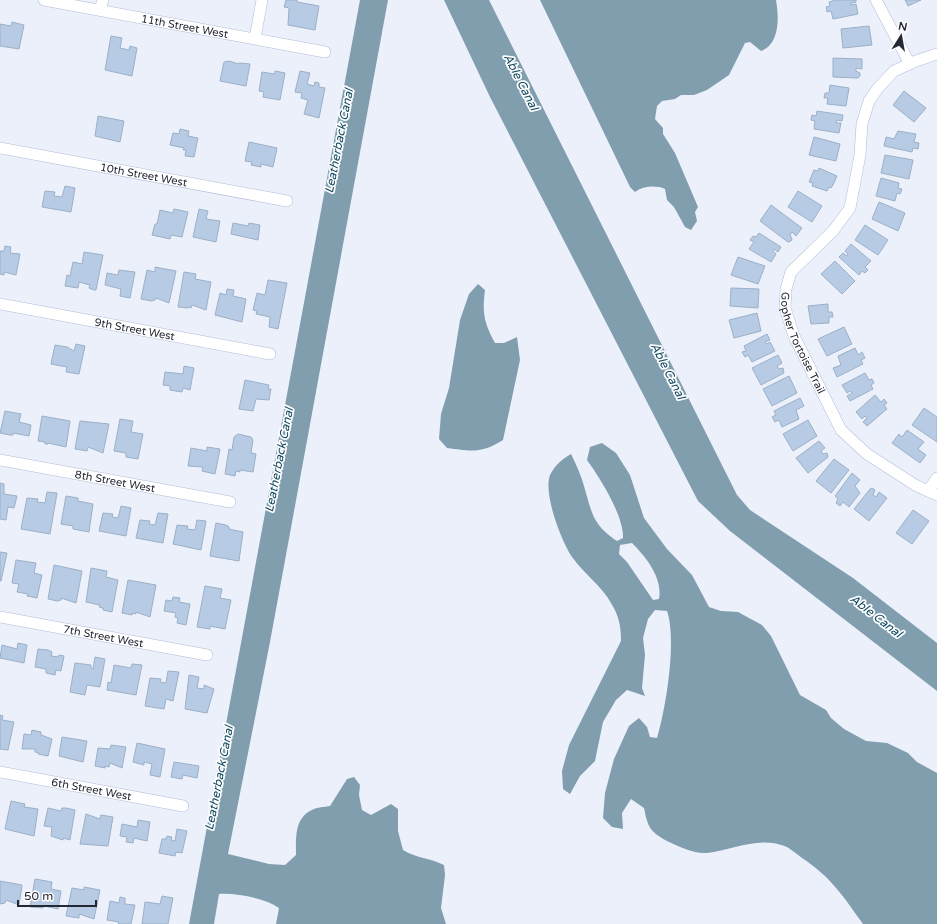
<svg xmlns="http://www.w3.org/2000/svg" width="937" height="924" viewBox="0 0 937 924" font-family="'Varela Round',sans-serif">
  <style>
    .water { fill: #819eaf; fill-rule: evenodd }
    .building { fill: #b7cce4; stroke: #9bb0c7 }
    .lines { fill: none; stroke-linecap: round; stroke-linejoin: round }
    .street-casing { stroke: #b2bcd7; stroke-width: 12 }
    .street { stroke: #fff; stroke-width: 11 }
    .labels { text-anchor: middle; stroke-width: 3.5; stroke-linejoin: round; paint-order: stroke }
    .street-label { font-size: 11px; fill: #242833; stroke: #fdfdfd }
    .water-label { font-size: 12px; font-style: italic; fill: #114962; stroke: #fdfdfd }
  </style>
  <rect width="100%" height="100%" fill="#ecf0fb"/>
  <g class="water">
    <path d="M360 0H388L270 642 228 854 269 864 285 865 296 855C296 839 294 818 312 810 317 807 325 807 330 806L347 779 354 777 360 785 359 795 362 810 371 815 391 804 398 809V831L403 850C416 858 430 858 444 865L445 875 441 908 446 924H276L279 908C264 898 237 893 219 894L214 924H189Z"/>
    <path d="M444 0H489L737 495 750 510 853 578 937 643V691L730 531 698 501 490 97Z"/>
    <path d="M540 0H776C779 17 780 44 761 51L750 42 745 43 729 75 707 90 694 95H681L675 99 662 101 657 106 655 119 663 128V134L675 153 698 207 695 212 697 221 691 230 685 227 674 207 667 200 665 189C656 185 643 186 635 192L630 187Z"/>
    <path d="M478 284 485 290C482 313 484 323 495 343H504L517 337 520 360 503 440C481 454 471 451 447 448L439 439 441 414 449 388 460 320 469 294Z"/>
    <path d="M602 443 616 453 630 475 644 518 667 549 692 575 709 607 721 611 738 612 762 625 771 636 800 695 826 710 831 718 844 729 866 741 887 743 908 753 917 762 937 773V924H863C843 896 831 877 802 858 797 854 792 850 787 847 760 835 733 850 707 853 694 854 680 847 669 842 650 832 648 828 644 808L631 799 622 813 623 829 612 827 603 818 605 793 614 759 629 726 639 718 647 727 650 737 657 738C666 708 677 640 667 611L655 610 648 619 643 638 645 655 642 688 645 696 627 690 616 700 603 722 595 761 580 776 570 794 563 789 562 771 569 745 621 641C621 626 619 616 611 603 602 586 583 573 572 557 561 541 543 493 550 475 555 465 562 459 571 454 576 464 581 475 584 486 592 513 592 524 617 541L623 538C624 516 600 478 587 460L590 447ZM632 543C646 557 663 578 659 599L653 600 627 562 619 554 620 545Z"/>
  </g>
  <g class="building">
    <path d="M286 0H297V2L319 6 315 30 288 25 289 8 284 7Z"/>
    <path d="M836 0H856V2L851 3V5L856 4 858 14 833 19 831 11 827 12 826 7 830 6 829 2Z"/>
    <path d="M905 0H921L908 6Z"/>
    <path d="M12 22 24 25 19 49 0 46V24L11 26Z"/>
    <path d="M869 26 872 45 843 48 841 29Z"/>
    <path d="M111 36 122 38 120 48 129 50 130 46 137 48 132 76 105 70Z"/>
    <path d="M833 58 862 59V69L856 68V71L860 73V76L858 78 833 77Z"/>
    <path d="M229 61 239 64V63L250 64 246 86 220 81 224 62Z"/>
    <path d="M275 71 285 73 280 100 263 97 264 92 259 91 262 72 275 74Z"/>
    <path d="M300 71 310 73 307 84 314 86 315 82 319 83V87L325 88 319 118 304 114 308 100 301 98 302 93 295 92Z"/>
    <path d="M830 85 849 88 846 106 827 104 828 98H824L825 93H829Z"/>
    <path d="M904 91 926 108 914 122 893 105Z"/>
    <path d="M817 111 843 115 842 121 837 120 836 123H841L839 133 814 129 815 121 811 120 812 115 816 116Z"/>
    <path d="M98 116 124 121 120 142 95 136Z"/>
    <path d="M180 129 189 131 188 136 198 138 194 157 185 156 186 150H183L184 148 170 145 173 133 179 134Z"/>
    <path d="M898 131 916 134 914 142 919 143 918 149 913 148 912 152 884 146 886 137 894 139Z"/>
    <path d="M814 137 840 144 836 161 809 155Z"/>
    <path d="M249 142 277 148 273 167 261 164V167L251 165 252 162 245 161Z"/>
    <path d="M885 155 913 160 909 179 881 173Z"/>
    <path d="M819 168 837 176 833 185 831 188 829 187 827 191 812 186 813 183 809 182 814 170 818 171Z"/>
    <path d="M881 178 899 183 898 188 902 189 900 194 897 193 895 201 876 196Z"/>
    <path d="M65 186 75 188 71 212 42 207 45 191 55 192 54 196 62 197Z"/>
    <path d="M798 191 822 206 812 222 788 207Z"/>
    <path d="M879 202 905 213 898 231 872 219Z"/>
    <path d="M771 205 802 228 796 236 792 232 790 235 792 239 791 241 788 242 760 221Z"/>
    <path d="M174 209 188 212 182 237 171 235 170 239 152 235 155 224H157L160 210 173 213Z"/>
    <path d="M199 209 208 211 206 219 220 221 216 242 193 237Z"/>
    <path d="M233 223 248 226 249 223 260 225 258 240 231 234Z"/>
    <path d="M865 225 888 240 878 255 855 240Z"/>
    <path d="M759 233 781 247 778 252 774 249 773 251 776 254 771 262 749 249 754 242 750 240 753 236 756 237Z"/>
    <path d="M851 244 871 261 865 267 868 270 865 273 862 271 859 275 839 257 843 253 847 256 848 254 845 251Z"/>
    <path d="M5 246 11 247 10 253 20 254 16 275 4 272V275L0 274V251H4Z"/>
    <path d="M84 252 103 255 96 290H94L89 288 90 285 79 282 78 288 65 286 67 275 70 276 73 262 82 264Z"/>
    <path d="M738 257 765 266 758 284 731 275Z"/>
    <path d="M835 261 855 281 842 294 821 274Z"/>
    <path d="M155 267 176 271 169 303 156 298 155 300 151 301 141 299 147 270 155 272Z"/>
    <path d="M119 270 135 272 130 298 120 296 121 289 105 285 107 273 118 275Z"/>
    <path d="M184 272 196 274 195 279 211 282 206 310 192 305 191 308 188 307V308L178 307Z"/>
    <path d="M268 280 287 283 278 329 269 327 270 317 256 314 257 311 253 310 257 293 265 295Z"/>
    <path d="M731 288 759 289 758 308 730 306Z"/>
    <path d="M227 289 234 290 233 296 246 299 242 322 215 315 220 293 226 295Z"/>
    <path d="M828 304V312H832L833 317H829V323L811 324 808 306Z"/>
    <path d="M757 313 761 331 734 338 729 320Z"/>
    <path d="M844 327 852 344 827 356 818 339Z"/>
    <path d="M767 334 770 340 765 342 767 344 770 342 775 351 752 362 748 355 745 357 742 352 746 351 744 346Z"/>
    <path d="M76 344 85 346 79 374 66 372 67 367 51 364 55 345 67 347 74 351Z"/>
    <path d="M855 348 858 355 862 352 865 358 861 360 863 364 837 377 833 368 841 365 838 356Z"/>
    <path d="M778 355 782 363 777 366 779 369 783 368 784 373 761 385 752 368Z"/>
    <path d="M184 366 194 368 190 390 183 388 182 392 170 390V386L163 385 165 372 183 374Z"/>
    <path d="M865 373 869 380 872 379 874 383 871 385 873 389 850 401 847 396 852 393 850 391 847 393 842 385Z"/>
    <path d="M789 376 797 393 772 406 763 389Z"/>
    <path d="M245 380 269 385 268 389H271L269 400 256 399 253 411 239 409Z"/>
    <path d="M875 395 881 402 884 399 887 403 884 405 887 409 867 426 863 422 867 418 865 416 862 419 856 412Z"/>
    <path d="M800 398 804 406 796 410 799 419 782 427 779 420 775 422 772 417 776 415 774 411Z"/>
    <path d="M924 408 937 417V442L912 425Z"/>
    <path d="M5 411 21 414 19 422 31 425 29 436 13 433V435H10L0 433Z"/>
    <path d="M42 416 70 421 66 447 48 443V444H45V442L38 441Z"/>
    <path d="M120 419 133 421 131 432 143 434 138 459 126 457V453L114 451Z"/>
    <path d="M808 420 817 436 793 451 783 434Z"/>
    <path d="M80 421 109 424 103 453 88 447 87 451 75 449Z"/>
    <path d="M907 430 924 442 918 449 926 455 920 463 892 443 899 434 902 437Z"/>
    <path d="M238 434 251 437 253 440 251 453 256 454 253 472 240 470V472L236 471 235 476 225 474 229 449 232 450 234 437Z"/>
    <path d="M819 441 825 448 821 451 823 454 827 453 828 457 808 473 796 458Z"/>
    <path d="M207 447 220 449 215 474 202 471 203 467 188 466 191 448 207 451Z"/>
    <path d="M834 459 849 470 831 493 816 481Z"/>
    <path d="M852 473 860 480 855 486 860 493 849 507 843 502 840 506 836 503 838 499 835 496Z"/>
    <path d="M0 483 4 484V494L17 496 14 508 8 507 6 520 0 519Z"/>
    <path d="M872 488 875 490 873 495 876 497 879 492 887 498 869 521 854 509 870 489Z"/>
    <path d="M47 492 57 493 50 534 21 529 27 498 38 499 37 502 45 503Z"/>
    <path d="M66 496 78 498V501L93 504 89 532 73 529V526L61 524Z"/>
    <path d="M121 506 131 508 126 536 99 531 103 513 113 514 112 517 118 518Z"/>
    <path d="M913 510 929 521 912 544 896 533Z"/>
    <path d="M158 513 168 514 163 543 136 538 140 520 150 521 149 524 155 525Z"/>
    <path d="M197 520 206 521 201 550 173 544 177 525 188 526 187 529 195 530Z"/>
    <path d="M216 523 226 525 229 527V529L243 532 239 561 210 556Z"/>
    <path d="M0 552 7 553 1 581H0Z"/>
    <path d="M16 560 36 563 34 573 42 575 37 598 27 596 28 594 17 592 19 584 12 583Z"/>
    <path d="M54 565 82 571 76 603 61 598V600L57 601 48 599Z"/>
    <path d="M91 568 107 571 106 577 118 580 112 612 103 610V608L99 607 100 605 86 602Z"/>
    <path d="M128 580 156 585 150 617 136 612V614L132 613V615L122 613Z"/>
    <path d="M205 586 222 589 220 598 231 600 225 629 210 626V629L197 627Z"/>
    <path d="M173 597 180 598 179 602 190 604 186 625 177 623 178 618 175 617 176 613 164 611 166 600 172 601Z"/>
    <path d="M18 643 27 645 24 663 0 658 2 645 17 649Z"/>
    <path d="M38 649 48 650 52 652 51 656 58 657 59 655 64 656 61 671 56 670 55 675 46 673V669L35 667Z"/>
    <path d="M95 657 105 659 100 687 87 685 85 695 70 692 75 663 91 665V668L93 669Z"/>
    <path d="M132 664 142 665 136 695 107 690 108 682 111 683 114 665 131 668Z"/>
    <path d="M168 671 179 672 173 701 166 699 164 709 145 706 150 678 161 679 160 682 166 683Z"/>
    <path d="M189 675 199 677 197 688 204 689V685L214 689 207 713 185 709Z"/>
    <path d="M0 715 3 716 2 720 14 722 8 750 0 749Z"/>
    <path d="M32 730 41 732V735L52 739 48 756 38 754 39 753 35 752V749H22L24 734 31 735Z"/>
    <path d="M62 737 87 741 83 762 59 756Z"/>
    <path d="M137 743 165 749 160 777 150 775 152 764 144 762V765L133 762Z"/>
    <path d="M111 745 126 747 122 768 110 763 109 767 105 766V768L95 766 98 748 110 749Z"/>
    <path d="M174 762 199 766 197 778 183 775 182 779 171 777Z"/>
    <path d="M11 801 25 804 24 807 38 809 34 836 5 829Z"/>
    <path d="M48 808 61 811 62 808H66L75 810 70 840 63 838V840L51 836 52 827 44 826Z"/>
    <path d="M86 814 100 819 101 815 113 817 108 846 80 844Z"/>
    <path d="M138 820 150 822 147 841 134 838 133 843 126 842 127 837 120 836 122 824 137 827Z"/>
    <path d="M177 829 187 831 182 853 176 852 175 856 159 853 162 839H166L167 836 172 837 171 840 175 841Z"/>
    <path d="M35 879 52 882 51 889 61 891 58 909 44 906 43 908 30 907Z"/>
    <path d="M0 881 22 885 19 905 6 900 5 903 0 904Z"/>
    <path d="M84 887 100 890 94 919 79 914V918L66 916 72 888 84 890Z"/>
    <path d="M162 896 173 898 168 924H142L145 902 160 904Z"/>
    <path d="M120 897 125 898V904L135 905 131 924H118L119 922 107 920 110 901 119 903Z"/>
  </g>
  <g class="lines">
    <defs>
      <g id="street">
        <path id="s1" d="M44 0 325 52"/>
        <path d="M876 0 910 64"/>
        <path d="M100 10 103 0"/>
        <path d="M255 38 262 0"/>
        <path id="s2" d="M937 54 916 61 894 71 878 88 869 101 862 124 860 155 850 208 833 231 791 272 786 289 785 308 794 336 841 430 867 454 915 485 937 495"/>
        <path id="s3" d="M0 148 287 201"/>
        <path id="s4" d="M0 304 270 354"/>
        <path id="s5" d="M0 460 230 502"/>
        <path d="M928 491 937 478"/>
        <path id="s6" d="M0 617 207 655"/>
        <path id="s7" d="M0 772 183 806"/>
      </g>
    </defs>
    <use href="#street" class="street-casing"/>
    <use href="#street" class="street"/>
  </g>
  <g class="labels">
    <g class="street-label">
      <text dy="4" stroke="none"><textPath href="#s1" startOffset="143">11th Street West</textPath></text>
      <text dy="4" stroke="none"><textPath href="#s3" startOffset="146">10th Street West</textPath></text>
      <text dy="4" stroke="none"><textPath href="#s4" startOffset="137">9th Street West</textPath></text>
      <text dy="4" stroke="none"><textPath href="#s2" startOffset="357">Gopher Tortoise Trail</textPath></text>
      <text dy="4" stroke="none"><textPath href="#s5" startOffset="117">8th Street West</textPath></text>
      <text dy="4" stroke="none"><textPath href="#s6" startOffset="105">7th Street West</textPath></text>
      <text dy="4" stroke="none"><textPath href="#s7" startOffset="93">6th Street West</textPath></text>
    </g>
    <g class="water-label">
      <text transform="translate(521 82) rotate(63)" y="4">Able Canal</text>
      <text transform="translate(339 141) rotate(-79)" y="4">Leatherback Canal</text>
      <text transform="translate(668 371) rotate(63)" y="4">Able Canal</text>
      <text transform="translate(279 460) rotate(-79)" y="4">Leatherback Canal</text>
      <text transform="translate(876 616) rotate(38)" y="4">Able Canal</text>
      <text transform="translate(219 778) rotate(-79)" y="4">Leatherback Canal</text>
    </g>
  </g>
  <g transform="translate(901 36) rotate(11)" stroke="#fdfdfd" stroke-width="3" paint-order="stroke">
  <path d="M0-3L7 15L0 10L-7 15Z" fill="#242833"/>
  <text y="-6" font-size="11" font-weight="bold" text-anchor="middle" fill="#242833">N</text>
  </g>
  <path d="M18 900v6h78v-6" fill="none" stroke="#242833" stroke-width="2"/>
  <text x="24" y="900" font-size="12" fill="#242833" stroke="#fdfdfd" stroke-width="3" paint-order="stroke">50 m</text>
</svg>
